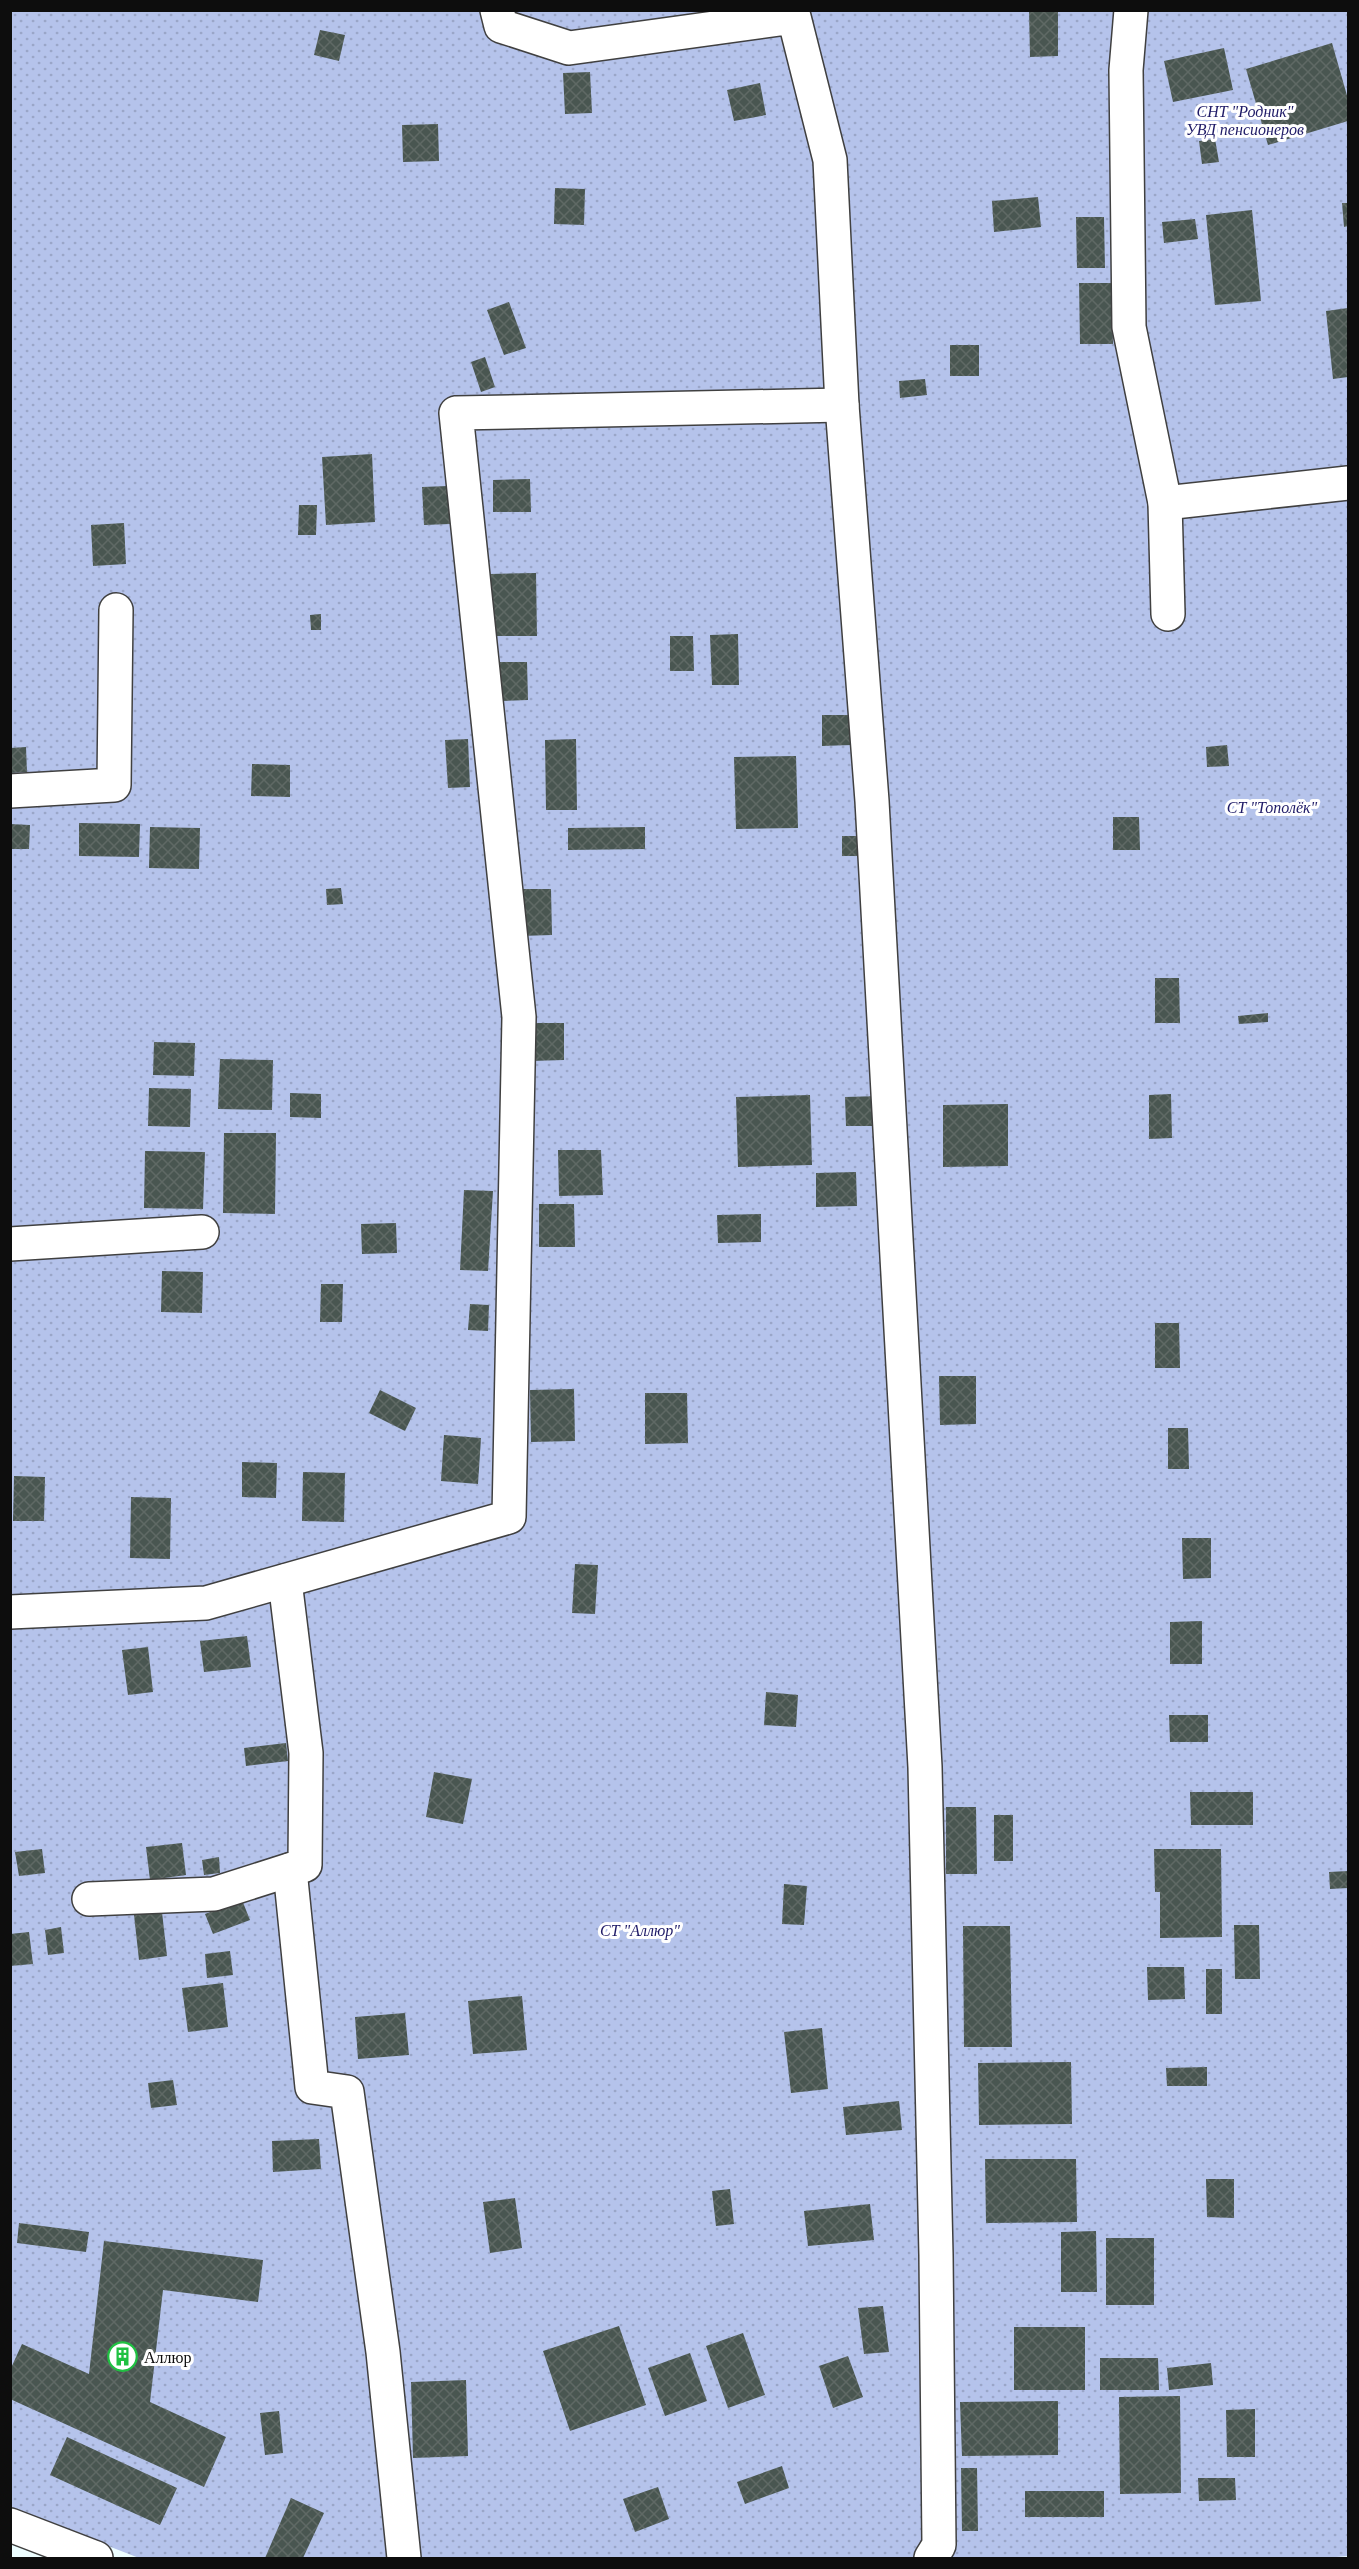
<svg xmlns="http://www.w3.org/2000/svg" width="1359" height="2569" viewBox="0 0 1359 2569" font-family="'Times New Roman',serif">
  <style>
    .garden { fill: url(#garden-dots) }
    .building { fill: url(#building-cross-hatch) }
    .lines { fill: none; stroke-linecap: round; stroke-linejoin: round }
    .minor-casing { stroke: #404040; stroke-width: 36 }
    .minor { stroke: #fff; stroke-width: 33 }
    .labels { text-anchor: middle; stroke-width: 6; stroke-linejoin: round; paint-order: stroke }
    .park-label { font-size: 16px; font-style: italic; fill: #1f1b67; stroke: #fff }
    .poi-label { font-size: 16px; fill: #0d0d0d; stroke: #fff; text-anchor: start }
  </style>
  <defs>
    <pattern id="garden-dots" width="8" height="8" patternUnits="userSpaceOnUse" patternTransform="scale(1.5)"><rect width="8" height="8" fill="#b5c3eb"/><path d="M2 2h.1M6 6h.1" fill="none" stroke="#9aa6c8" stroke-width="1.8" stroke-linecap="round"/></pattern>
    <pattern id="building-cross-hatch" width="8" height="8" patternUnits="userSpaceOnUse" patternTransform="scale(1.5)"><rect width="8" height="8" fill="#495651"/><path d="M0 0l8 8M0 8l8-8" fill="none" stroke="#5f6965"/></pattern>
  </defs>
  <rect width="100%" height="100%" fill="#edfeff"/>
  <path class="garden" d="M10 11H1348V2556L1324 2558H139L11 2508Z"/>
  <g class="building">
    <path d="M1029 10H1058V56L1030 57Z"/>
    <path d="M320 30 345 35 339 61 314 55Z"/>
    <path d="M1332 43 1348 99V121L1268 145 1246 69Z"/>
    <path d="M1224 48 1233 90 1173 102 1164 61Z"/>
    <path d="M590 72 592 113 565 114 563 73Z"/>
    <path d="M760 83 766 115 734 121 727 90Z"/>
    <path d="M438 124 439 161 403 162 402 125Z"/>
    <path d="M1215 139 1219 162 1202 164 1199 141Z"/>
    <path d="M555 188 585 189 584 225 554 224Z"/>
    <path d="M1038 197 1041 227 994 232 992 201Z"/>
    <path d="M1342 203H1348V226L1344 227Z"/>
    <path d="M1252 210 1261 301 1215 305 1206 215Z"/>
    <path d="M1076 217H1104L1105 268H1077Z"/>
    <path d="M1195 219 1198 239 1164 243 1162 222Z"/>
    <path d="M1079 283H1112L1113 344H1080Z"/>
    <path d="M509 302 526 348 504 355 487 310Z"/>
    <path d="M1348 308V377L1333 379 1326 311Z"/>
    <rect x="950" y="345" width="29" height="31"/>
    <path d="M485 357 495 387 481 392 471 362Z"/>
    <path d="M925 379 927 395 900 398 899 381Z"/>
    <path d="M372 454 375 522 326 525 322 457Z"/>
    <path d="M530 479 531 512H493V480Z"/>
    <path d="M448 486 450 524 424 525 422 487Z"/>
    <path d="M299 505H317L316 535H298Z"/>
    <path d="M124 523 126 564 93 566 91 525Z"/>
    <path d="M536 573 537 636H492L490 574Z"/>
    <path d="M321 614V630H311L310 615Z"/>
    <path d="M738 634 739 685H712L710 635Z"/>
    <path d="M670 636H693L694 671H670Z"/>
    <path d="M500 662H527L528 700 500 701Z"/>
    <path d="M822 715H852V745L822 746Z"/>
    <path d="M468 739 470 787 448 788 445 740Z"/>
    <path d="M576 739 577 810H546L545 740Z"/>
    <path d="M1227 745 1229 766 1207 767 1206 747Z"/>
    <path d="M26 747 27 772 10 773V748Z"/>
    <path d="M796 756 798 828 736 829 734 757Z"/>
    <path d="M252 764 290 765V797L251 796Z"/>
    <path d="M1113 817H1139L1140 850H1113Z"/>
    <path d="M79 823 140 824 139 857 79 856Z"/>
    <path d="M10 824 30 825 29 849H10Z"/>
    <path d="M150 827 200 828 199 869 149 868Z"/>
    <path d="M645 827V849L568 850V828Z"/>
    <rect x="842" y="836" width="18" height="20"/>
    <path d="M341 888 343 904 327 905 326 889Z"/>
    <path d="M519 889H551L552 935 520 936Z"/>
    <path d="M1155 978H1179L1180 1023H1155Z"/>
    <path d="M1268 1013V1022L1239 1024 1238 1016Z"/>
    <path d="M531 1023H564V1060L531 1061Z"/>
    <path d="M154 1042 195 1043 194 1076 153 1075Z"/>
    <path d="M220 1059 273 1060 272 1110 218 1109Z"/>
    <path d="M149 1088 191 1089 190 1127 148 1126Z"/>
    <path d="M290 1093 321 1094V1118L290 1117Z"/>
    <path d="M1171 1094 1172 1138 1149 1139V1095Z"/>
    <path d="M810 1095 812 1165 738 1167 736 1097Z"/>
    <path d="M879 1096 880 1126H846L845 1097Z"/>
    <path d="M1008 1104V1166L943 1167V1105Z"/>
    <path d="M224 1133H276L275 1214 223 1213Z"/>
    <path d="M558 1150H601L603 1195 559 1196Z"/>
    <path d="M145 1151 205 1152 203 1209 144 1208Z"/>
    <path d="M856 1172 857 1206 816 1207V1173Z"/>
    <path d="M464 1190 493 1191 488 1271 460 1270Z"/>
    <path d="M539 1204H574L575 1247H539Z"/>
    <path d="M761 1214V1242L718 1243 717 1215Z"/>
    <path d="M396 1223 397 1253 362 1254 361 1224Z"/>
    <path d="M162 1271 203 1272 202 1313 161 1312Z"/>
    <path d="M321 1284H343L342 1322H320Z"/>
    <path d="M470 1304 489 1305 488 1331 468 1330Z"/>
    <path d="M1155 1323H1179L1180 1368H1155Z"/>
    <path d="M939 1376H976V1424L940 1425Z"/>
    <path d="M574 1389 575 1441 531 1442 530 1390Z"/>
    <path d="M380 1390 416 1408 405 1431 369 1413Z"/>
    <path d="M645 1393H687L688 1443 645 1444Z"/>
    <path d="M1168 1428H1188L1189 1469H1168Z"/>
    <path d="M444 1435 481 1438 478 1484 441 1481Z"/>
    <path d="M242 1462 277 1463 276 1498 242 1497Z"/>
    <path d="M303 1472 345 1473 344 1522 302 1521Z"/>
    <path d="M14 1476 45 1477 44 1521H13Z"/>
    <path d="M131 1497 171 1498 170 1559 130 1558Z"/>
    <path d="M1182 1538H1211V1578L1183 1579Z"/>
    <path d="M575 1564 598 1565 595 1614 572 1613Z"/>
    <path d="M1202 1621V1664H1170V1622Z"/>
    <path d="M247 1636 251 1667 204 1672 200 1641Z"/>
    <path d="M148 1647 153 1692 128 1695 122 1650Z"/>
    <path d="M766 1692 798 1695 796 1727 764 1725Z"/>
    <path d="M1169 1715H1208V1742H1170Z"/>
    <path d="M286 1743 288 1761 246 1766 244 1748Z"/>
    <path d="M434 1772 472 1779 463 1824 426 1817Z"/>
    <path d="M1190 1792H1253V1825H1191Z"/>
    <path d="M946 1807H976L977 1874H946Z"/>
    <rect x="994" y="1815" width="19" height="46"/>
    <path d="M182 1843 186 1875 150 1880 146 1847Z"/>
    <path d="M42 1849 45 1873 19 1876 15 1852Z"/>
    <path d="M1154 1849H1221L1222 1937 1160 1938V1892H1155Z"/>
    <path d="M219 1857 220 1873 204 1875 202 1860Z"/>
    <path d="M1348 1871V1888L1330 1889 1329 1872Z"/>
    <path d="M784 1884 807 1886 804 1925 782 1924Z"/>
    <path d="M242 1900 250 1920 213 1934 205 1914Z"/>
    <path d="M162 1912 167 1956 139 1960 134 1915Z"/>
    <path d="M1234 1925H1259L1260 1979H1235Z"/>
    <path d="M963 1926H1010L1012 2047H964Z"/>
    <path d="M61 1927 64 1953 48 1955 45 1930Z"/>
    <path d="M29 1932 33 1964 10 1966V1934Z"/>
    <path d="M230 1951 233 1975 207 1978 205 1954Z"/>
    <path d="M1147 1967H1184L1185 1999 1148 2000Z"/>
    <rect x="1206" y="1969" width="16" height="45"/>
    <path d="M223 1983 228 2027 188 2032 182 1988Z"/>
    <path d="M522 1996 527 2050 473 2054 468 2001Z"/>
    <path d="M405 2013 409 2055 358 2059 355 2017Z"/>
    <path d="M822 2028 828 2089 791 2093 784 2032Z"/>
    <path d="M1071 2062 1072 2124 979 2125 978 2063Z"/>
    <path d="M1207 2067V2086H1167L1166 2068Z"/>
    <path d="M173 2080 177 2105 151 2108 148 2083Z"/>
    <path d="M899 2101 902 2130 846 2135 843 2107Z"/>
    <path d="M319 2139 321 2169 273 2172 272 2141Z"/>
    <path d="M985 2159H1076L1077 2222 986 2223Z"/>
    <path d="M1206 2179H1234V2218L1207 2217Z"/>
    <path d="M730 2189 734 2224 716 2226 712 2191Z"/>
    <path d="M515 2198 522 2248 490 2253 483 2202Z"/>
    <path d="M870 2204 874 2240 808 2246 804 2211Z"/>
    <path d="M19 2223 89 2232 86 2252 17 2243Z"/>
    <path d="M1096 2231 1097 2292H1061V2232Z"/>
    <rect x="1106" y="2238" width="48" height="67"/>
    <path d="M104 2241 263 2260 258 2302 163 2290 150 2402 226 2437 204 2487 10 2399V2370L22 2344 89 2374Z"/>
    <path d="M883 2306 889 2352 864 2354 858 2308Z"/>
    <path d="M619 2326 646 2405 570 2431 543 2351Z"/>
    <rect x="1014" y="2327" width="71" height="63"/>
    <path d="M743 2333 765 2395 728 2408 706 2346Z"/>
    <path d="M690 2353 707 2401 665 2416 648 2368Z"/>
    <path d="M848 2356 863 2397 833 2408 819 2366Z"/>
    <path d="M1100 2358H1158L1159 2390H1100Z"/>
    <path d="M1211 2363 1213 2385 1169 2390 1167 2368Z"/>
    <path d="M466 2380 468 2456 413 2458 411 2382Z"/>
    <path d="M1180 2396 1181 2493 1120 2494 1119 2397Z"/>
    <path d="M1058 2401V2455L962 2456 960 2402Z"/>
    <path d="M1255 2409V2457H1227L1226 2410Z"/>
    <path d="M279 2411 283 2453 265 2455 260 2413Z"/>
    <path d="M67 2437 177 2488 160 2525 50 2475Z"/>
    <path d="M782 2466 789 2488 745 2504 737 2482Z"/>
    <path d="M961 2468H977L978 2531H962Z"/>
    <path d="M1198 2478H1235L1236 2500 1199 2501Z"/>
    <path d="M658 2487 669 2519 635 2532 623 2499Z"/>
    <rect x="1025" y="2491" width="79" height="26"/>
    <path d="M291 2498 324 2513 303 2558H265Z"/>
  </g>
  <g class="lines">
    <defs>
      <g id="minor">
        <path d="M497 10 501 26 569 48 794 17 830 160 842 405 872 801 925 1767 936 2255 939 2545 931 2558"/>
        <path d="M1131 10 1126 70 1129 327 1165 503 1168 614"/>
        <path d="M1165 503 1348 483"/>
        <path d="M10 791 114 785 116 610"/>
        <path d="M10 1244 202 1232"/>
        <path d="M10 1612 206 1603 509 1517 519 1017 456 413 842 405"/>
        <path d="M290 1870 312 2087 347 2092 383 2352 404 2558"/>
        <path d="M89 1899 214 1894 305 1865 306 1753 285 1581"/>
        <path d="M10 2525 96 2558"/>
      </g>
    </defs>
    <use href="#minor" class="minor-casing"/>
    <use href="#minor" class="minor"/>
  </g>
  <defs>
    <symbol id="building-ring" viewBox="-11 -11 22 22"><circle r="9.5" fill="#fff" stroke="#20c142" stroke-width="1.5"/><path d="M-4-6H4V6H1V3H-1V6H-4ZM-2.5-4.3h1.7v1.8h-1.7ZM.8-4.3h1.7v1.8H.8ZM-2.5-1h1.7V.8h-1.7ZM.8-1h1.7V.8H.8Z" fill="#20c142"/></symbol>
  </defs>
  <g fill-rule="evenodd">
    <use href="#building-ring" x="106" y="2340" width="33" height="33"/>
  </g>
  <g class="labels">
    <g class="park-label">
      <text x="1245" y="117">СНТ "Родник"<tspan x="1245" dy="18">УВД пенсионеров</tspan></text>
      <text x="1272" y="813">СТ "Тополёк"</text>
      <text x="640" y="1936">СТ "Аллюр"</text>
    </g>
    <g class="poi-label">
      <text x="144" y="2363">Аллюр</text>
    </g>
  </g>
  <rect width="1359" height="2569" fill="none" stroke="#0d0d0d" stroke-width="24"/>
</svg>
